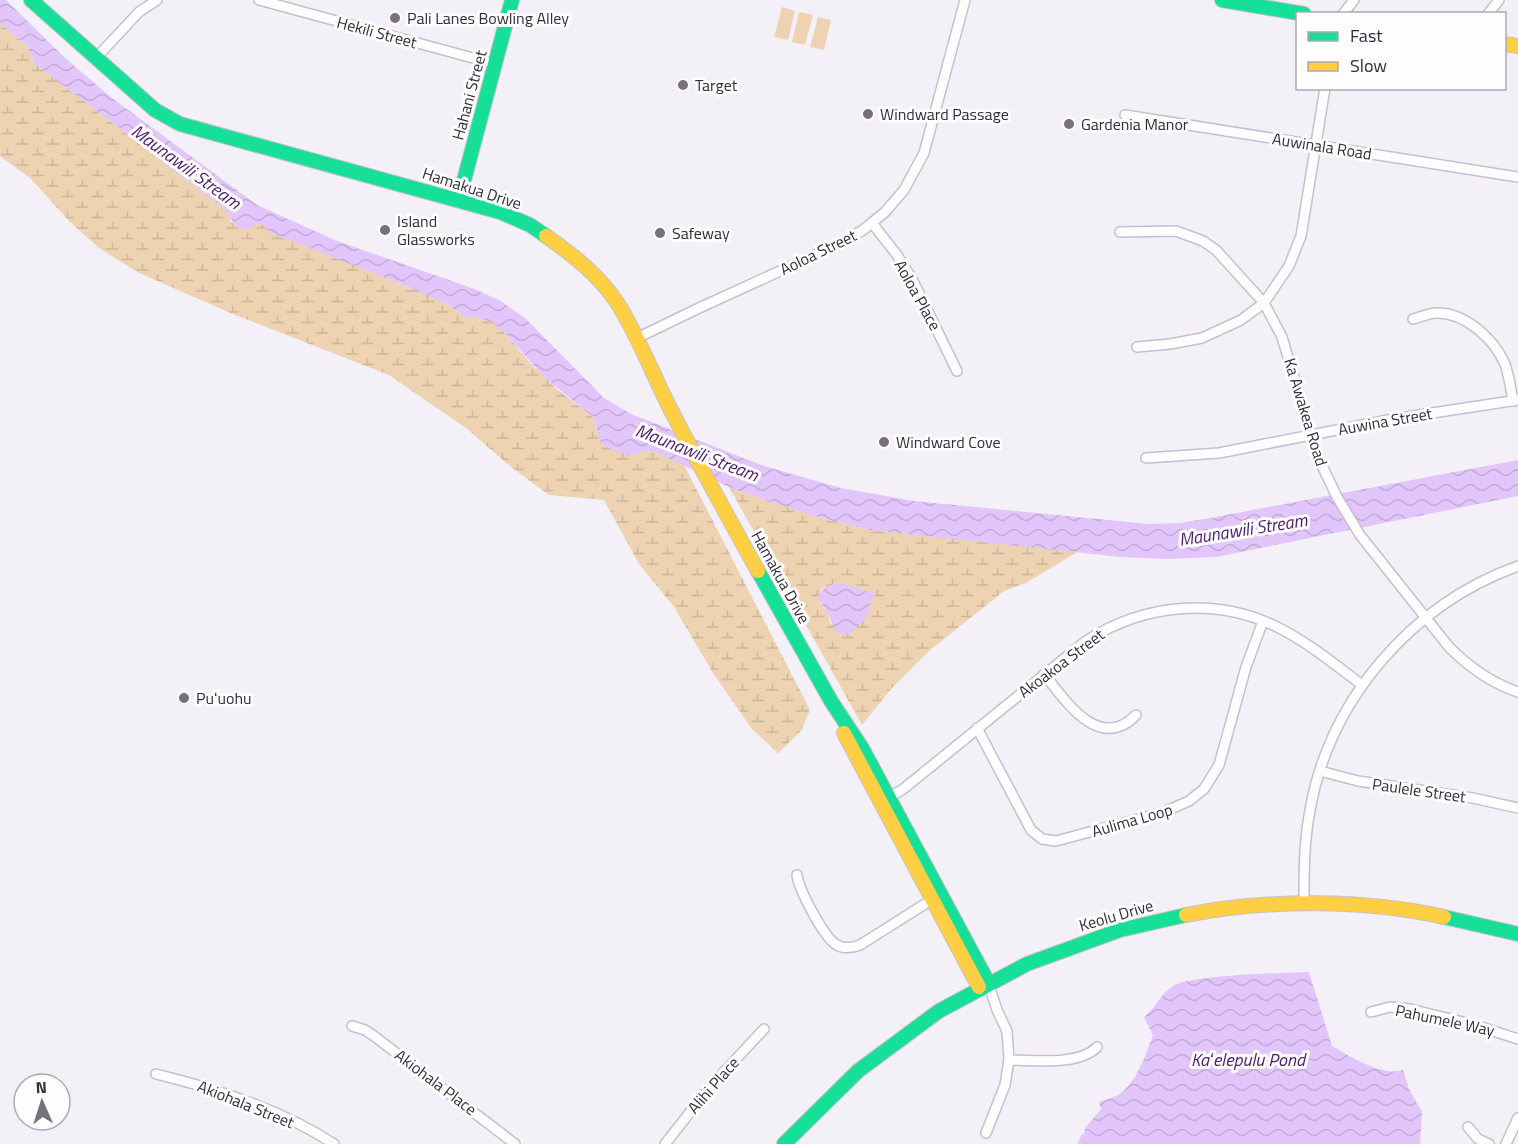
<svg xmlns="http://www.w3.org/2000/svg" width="1518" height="1144" viewBox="0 0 1518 1144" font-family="'Titillium Web',sans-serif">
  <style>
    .wetland { fill: url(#wetland-marsh); fill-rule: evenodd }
    .pitch { fill: #edd3b1 }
    .water { fill: url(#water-waves) }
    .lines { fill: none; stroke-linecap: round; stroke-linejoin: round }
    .street-casing { stroke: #c5c0c9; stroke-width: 12 }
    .fast-casing { stroke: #c5c0c9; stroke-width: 16 }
    .slow-casing { stroke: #c5c0c9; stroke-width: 16 }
    .street { stroke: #fdfdfe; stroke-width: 9 }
    .fast { stroke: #16e098; stroke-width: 14 }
    .slow { stroke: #ffcf43; stroke-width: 14 }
    .poi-dot { fill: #76717a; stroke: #fdfdfd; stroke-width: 2 }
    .labels { text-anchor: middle; stroke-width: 6; stroke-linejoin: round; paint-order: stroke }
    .poi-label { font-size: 16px; fill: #322d36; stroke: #fdfdfd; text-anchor: start }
    .street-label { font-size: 16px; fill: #322d36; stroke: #fdfdfd }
    .water-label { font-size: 18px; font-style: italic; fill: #4e1a6d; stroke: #fdfdfd }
  </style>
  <defs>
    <pattern id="wetland-marsh" width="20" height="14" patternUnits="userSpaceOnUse" patternTransform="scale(1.5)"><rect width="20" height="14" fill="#edd3b1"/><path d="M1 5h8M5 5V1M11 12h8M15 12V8" fill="none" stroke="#ccb599"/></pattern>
    <pattern id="water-waves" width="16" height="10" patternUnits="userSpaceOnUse" patternTransform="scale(1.5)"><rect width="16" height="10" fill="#e2c5fa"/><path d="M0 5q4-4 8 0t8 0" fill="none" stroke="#c2aad7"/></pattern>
  </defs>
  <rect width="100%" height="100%" fill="#f4f0f8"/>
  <g class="wetland">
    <path d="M0 23 28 47 34 63 222 207 228 212 231 222 245 229 256 224H262L315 249 437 299 466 317H477L492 322 505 333 530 363 558 390 593 417 597 431 607 447 628 455 646 451 655 452 684 465 810 710 801 731 778 753 752 729 713 673 674 607 639 564 604 500 549 495 511 467 466 428 389 375 233 314 139 273 99 248 69 221 31 179 0 156Z"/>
    <path d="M729 487 814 516 870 530 1079 551 1026 583 1004 591 929 651 891 689 862 725ZM838 583C845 583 850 588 856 589 861 591 865 590 870 592 874 612 861 622 848 635L830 623 828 613 820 603 821 589Z"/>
  </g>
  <g class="pitch">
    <path d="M782 7 795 11 788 40 774 37Z"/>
    <path d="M799 12 813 15 805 45 792 42Z"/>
    <path d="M818 17 831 20 824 50 810 47Z"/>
  </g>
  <g class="water">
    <path d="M0 0H6L64 57 112 98 257 205 337 241 472 288 499 300 525 318 604 398 631 414 764 466 841 488 914 501 1149 524 1180 523 1210 518 1518 460V496L1216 557 1165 559 1120 557 870 530 814 516 760 498 729 487 655 452 646 451 628 455 612 450 601 443 593 417 544 377 505 333 492 322 477 317H466L444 303 411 288 269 232 262 224H256L249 229 237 228C231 221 229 213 222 207L34 63 28 47 0 23Z"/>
    <path d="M838 583C851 584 861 591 874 592L875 595 871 600 867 617 848 635 836 632C832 625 831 618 827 612 823 605 819 603 818 594L827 586 834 585Z"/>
    <path d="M1309 972 1332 1046C1349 1056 1383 1077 1403 1070L1409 1089 1422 1112 1420 1144H1077L1082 1134 1083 1135 1086 1127 1101 1109 1099 1102C1106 1099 1115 1098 1121 1093 1137 1081 1146 1054 1153 1035L1144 1017C1156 1008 1161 993 1173 986 1191 975 1282 973 1309 972Z"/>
  </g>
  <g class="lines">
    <defs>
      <g id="street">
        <path d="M259 0 495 64"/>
        <path d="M1343 14 1354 0"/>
        <path d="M1488 14 1499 0"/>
        <path d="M96 58 139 12 157 0"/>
        <path d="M1125 115 1518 177"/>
        <path d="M872 223 897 255 912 279 957 371"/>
        <path d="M1120 232 1176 231 1203 241 1216 250 1264 303 1282 337 1317 455 1337 497 1360 535 1449 647C1469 667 1491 683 1518 692"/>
        <path d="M1413 319C1421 317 1429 313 1436 313 1465 312 1494 339 1505 364 1509 376 1511 389 1513 401"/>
        <path d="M637 338 699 308 839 244 863 230 885 212 904 190 924 153 965 0"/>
        <path d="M1137 347 1170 344 1202 338 1241 320 1264 303 1289 266 1301 236 1325 88"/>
        <path d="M1146 458 1219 453 1393 419 1518 400"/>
        <path d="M1044 674C1065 700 1099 753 1136 715"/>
        <path d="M977 728 1031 830 1042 839 1056 841 1164 812 1189 801 1204 789 1219 765 1246 667 1263 621"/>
        <path d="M1320 771 1358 781 1473 798 1518 808"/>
        <path d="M885 799 902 790 1086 641C1145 603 1219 596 1283 630 1311 645 1337 666 1362 685"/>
        <path d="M797 875C799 890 824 938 837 945 844 949 852 948 860 945L936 897"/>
        <path d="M1304 902C1304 873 1304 845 1309 816 1327 702 1410 605 1518 566"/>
        <path d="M1371 1012 1390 1007 1410 1009 1475 1025 1518 1039"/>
        <path d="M352 1026 365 1030 374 1036 515 1144"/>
        <path d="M1009 1060C1034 1060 1079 1066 1097 1047"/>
        <path d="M156 1074C217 1089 280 1109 334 1144"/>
        <path d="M1468 1127 1478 1139 1489 1144"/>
        <path d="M986 1133 1005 1085 1009 1060 1007 1031 997 1010 988 982"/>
        <path d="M665 1144 710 1087 764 1029"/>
        <path d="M1506 1144 1518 1118"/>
      </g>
      <g id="fast">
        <path d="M31 0 155 110 180 124 500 212 530 225 546 236"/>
        <path d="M1222 0 1304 14"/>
        <path d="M459 199 512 0"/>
        <path d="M758 571 831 701 862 748 988 982"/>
        <path d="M1444 917 1518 934"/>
        <path d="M784 1144 858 1071 939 1011 1027 964 1120 930 1186 915"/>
      </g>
      <g id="slow">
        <path d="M1504 44 1518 46"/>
        <path d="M546 236C573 255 600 276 618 304 640 339 654 378 673 414 700 467 729 519 758 571"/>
        <path d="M844 733 979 987"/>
        <path d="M1186 915C1266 899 1365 899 1444 917"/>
      </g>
    </defs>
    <use href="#street" class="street-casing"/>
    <use href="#fast" class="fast-casing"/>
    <use href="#slow" class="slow-casing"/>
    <use href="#street" class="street"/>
    <use href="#fast" class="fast"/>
    <use href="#slow" class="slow"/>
  </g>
  <g class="poi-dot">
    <circle cx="395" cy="18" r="6"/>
    <circle cx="683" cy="85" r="6"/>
    <circle cx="868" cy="114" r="6"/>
    <circle cx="1069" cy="124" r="6"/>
    <circle cx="385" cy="230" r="6"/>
    <circle cx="660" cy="233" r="6"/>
    <circle cx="884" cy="442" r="6"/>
    <circle cx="184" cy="698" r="6"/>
  </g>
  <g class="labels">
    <g class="poi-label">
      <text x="407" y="24">Pali Lanes Bowling Alley</text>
      <text x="695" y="91">Target</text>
      <text x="880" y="120">Windward Passage</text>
      <text x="1081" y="130">Gardenia Manor</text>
      <text x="397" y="227">Island<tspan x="397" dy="18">Glassworks</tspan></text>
      <text x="672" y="239">Safeway</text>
      <text x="896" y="448">Windward Cove</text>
      <text x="196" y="704">Puʻuohu</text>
    </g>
    <g class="street-label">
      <text transform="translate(377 32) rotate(15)" y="6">Hekili Street</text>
      <text transform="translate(469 95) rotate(-75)" y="6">Hahani Street</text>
      <text transform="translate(1322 146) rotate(9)" y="6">Auwinala Road</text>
      <text transform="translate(472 188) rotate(18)" y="6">Hamakua Drive</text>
      <text transform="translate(818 252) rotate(-26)" y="6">Aoloa Street</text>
      <text transform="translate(918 295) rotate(61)" y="6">Aoloa Place</text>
      <text transform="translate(1306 412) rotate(73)" y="6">Ka Awakea Road</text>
      <text transform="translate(1385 421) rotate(-10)" y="6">Auwina Street</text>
      <text transform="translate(781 577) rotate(61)" y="6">Hamakua Drive</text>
      <text transform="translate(1061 663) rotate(-37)" y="6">Akoakoa Street</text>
      <text transform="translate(1419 790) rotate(8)" y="6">Paulele Street</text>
      <text transform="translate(1132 820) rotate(-16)" y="6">Aulima Loop</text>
      <text transform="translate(1116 915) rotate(-16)" y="6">Keolu Drive</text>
      <text transform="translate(1445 1020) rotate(12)" y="6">Pahumele Way</text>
      <text transform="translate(436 1082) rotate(37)" y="6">Akiohala Place</text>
      <text transform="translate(713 1085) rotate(-49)" y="6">Alihi Place</text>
      <text transform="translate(246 1104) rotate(22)" y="6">Akiohala Street</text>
    </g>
    <g class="water-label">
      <text transform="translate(186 167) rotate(36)" y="6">Maunawili Stream</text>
      <text transform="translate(697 453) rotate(21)" y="6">Maunawili Stream</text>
      <text transform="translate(1243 530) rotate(-9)" y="6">Maunawili Stream</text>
      <text x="1248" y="1066">Kaʻelepulu Pond</text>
    </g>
  </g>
  <rect x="1296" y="12" width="210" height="78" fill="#fdfdfd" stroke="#acaaad" stroke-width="1.5"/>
  <rect x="1308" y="32" width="30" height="9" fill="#16e098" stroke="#acaaad" stroke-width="1.5"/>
  <text x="1350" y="42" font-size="18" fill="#322d36">Fast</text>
  <rect x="1308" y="62" width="30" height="9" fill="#ffcf43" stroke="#acaaad" stroke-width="1.5"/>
  <text x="1350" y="72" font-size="18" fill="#322d36">Slow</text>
  <g transform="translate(42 1102) rotate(357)"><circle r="28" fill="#fdfdfd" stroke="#acaaad" stroke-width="1.5"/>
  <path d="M0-4.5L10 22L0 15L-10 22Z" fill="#76717a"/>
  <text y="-9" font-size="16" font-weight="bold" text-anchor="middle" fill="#322d36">N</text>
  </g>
</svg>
